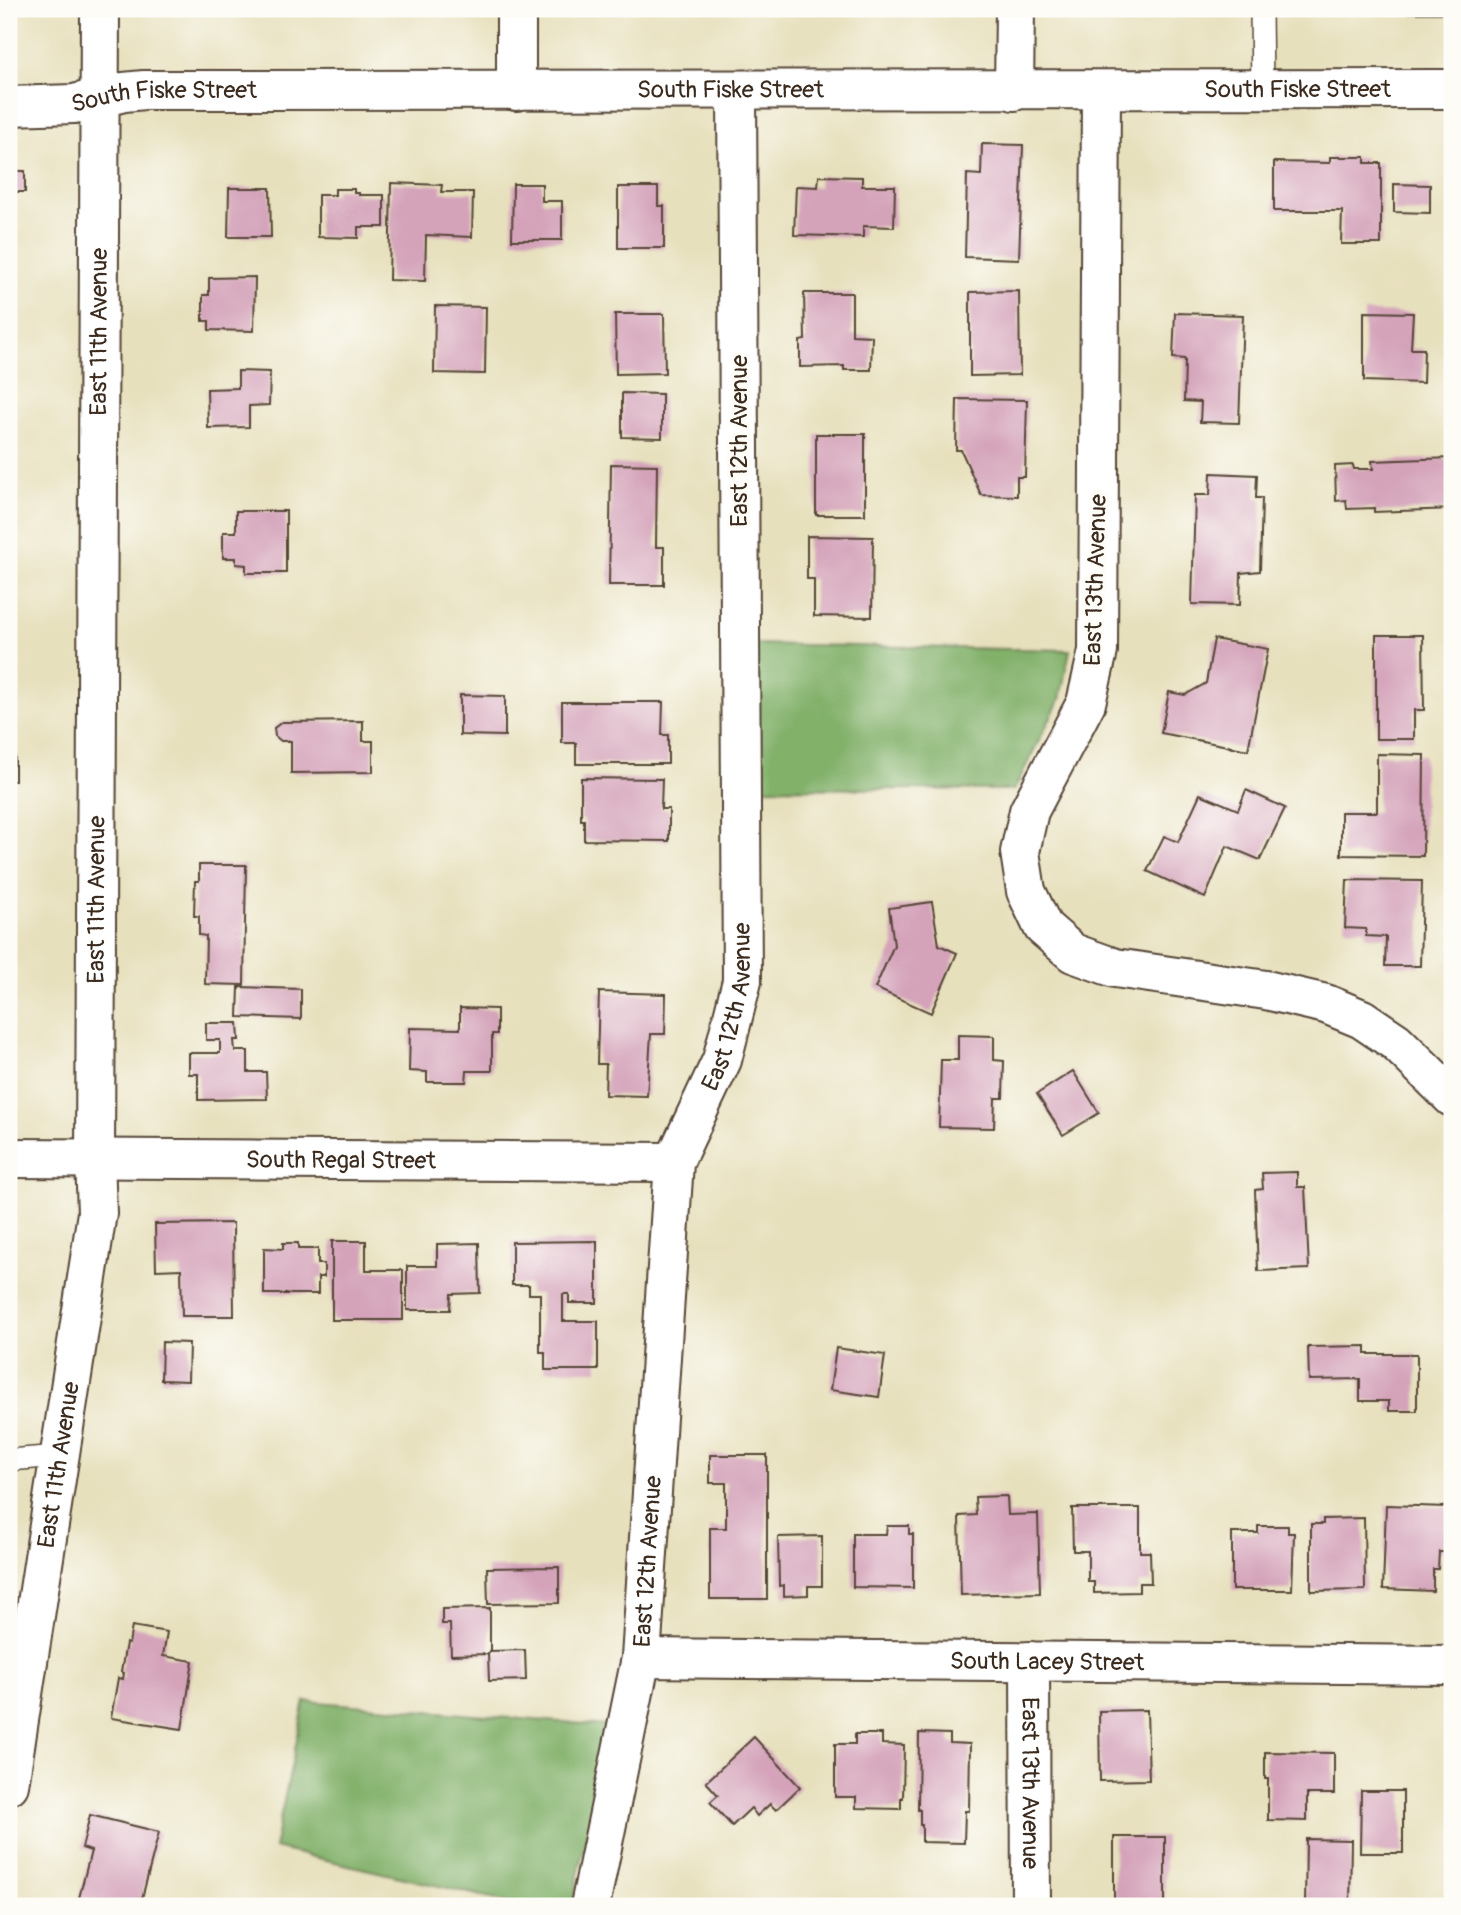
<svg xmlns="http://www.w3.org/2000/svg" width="1461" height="1915" viewBox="0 0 1461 1915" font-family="Pangolin,sans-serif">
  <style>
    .forest { fill: #82b16a; stroke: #5e6e44; stroke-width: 2 }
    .building { fill: #d4a3ba }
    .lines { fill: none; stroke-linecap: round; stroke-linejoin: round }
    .lane-casing { stroke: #554536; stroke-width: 24 }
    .street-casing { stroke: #554536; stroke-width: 42 }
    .lane { stroke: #fff; stroke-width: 21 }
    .street { stroke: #fff; stroke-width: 38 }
    .labels { text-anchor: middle; stroke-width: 7; stroke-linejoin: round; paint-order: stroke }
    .street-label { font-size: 24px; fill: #3b2a1e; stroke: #fdfcf7 }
  </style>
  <rect width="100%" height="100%" fill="#fdfcf7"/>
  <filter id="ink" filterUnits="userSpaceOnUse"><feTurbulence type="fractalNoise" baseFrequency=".0143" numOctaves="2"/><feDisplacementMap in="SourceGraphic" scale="14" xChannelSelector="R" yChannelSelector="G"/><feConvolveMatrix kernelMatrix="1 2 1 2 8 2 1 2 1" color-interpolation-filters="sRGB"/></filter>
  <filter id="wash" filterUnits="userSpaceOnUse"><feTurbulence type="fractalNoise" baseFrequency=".00686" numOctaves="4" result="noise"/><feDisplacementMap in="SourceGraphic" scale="28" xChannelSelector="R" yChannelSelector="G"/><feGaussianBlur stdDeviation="1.57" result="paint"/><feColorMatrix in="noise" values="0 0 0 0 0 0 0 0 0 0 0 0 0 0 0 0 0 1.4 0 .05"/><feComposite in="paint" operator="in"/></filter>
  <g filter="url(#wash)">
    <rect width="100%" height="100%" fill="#e7e0bd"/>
    <g class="forest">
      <path d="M753 644 1070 650 1060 699 1014 790 754 788Z"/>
      <path d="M305 1701 608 1726 572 1906H526L274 1848Z"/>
    </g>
    <g id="blocks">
      <g class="building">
        <path d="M179 9H227V14L179 13Z"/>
        <path d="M1151 9H1229V12L1151 11Z"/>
        <rect x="1384" y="9" width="59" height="4"/>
        <path d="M982 144 1023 145 1019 259 965 257 967 174 981 175Z"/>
        <path d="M1330 157H1365V163H1381V244H1341L1342 211H1274V162L1330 163Z"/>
        <path d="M9 171H25V192H13V204H9Z"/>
        <path d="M819 176 862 177V186H895L894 227 863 226V237L794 235 796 186 818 187Z"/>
        <path d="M391 183 442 185 441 192H473L472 237 426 235 425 281 389 280Z"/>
        <path d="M513 184H542V201H562V240H512Z"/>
        <path d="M1394 184 1430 185V213L1394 212Z"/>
        <path d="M618 187H658V206H664V248H618Z"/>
        <path d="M229 188H270L271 237H228Z"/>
        <path d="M335 189H354V193H359V195H384V227H358V238L318 237V195H335Z"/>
        <path d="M9 246H17L16 284H9Z"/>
        <path d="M255 277 254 331 209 330V321H203V295H209V278Z"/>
        <path d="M1019 291 1020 375 970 376V292Z"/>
        <path d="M804 293H852V335L872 336 871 370H844V366L800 367V341L805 340Z"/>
        <path d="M435 306 486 307 485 374 434 373Z"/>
        <path d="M1364 312 1413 313 1411 349H1424L1423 383 1364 381Z"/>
        <path d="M1175 313 1243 315 1239 423 1200 422 1201 402 1184 401 1185 359 1173 358Z"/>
        <path d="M615 314H664L665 373 616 374Z"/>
        <path d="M238 371 270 372 269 405 249 406V427L208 428 207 389 238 388Z"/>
        <path d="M622 393 662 394V438L622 437Z"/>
        <path d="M957 399 1027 400 1025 477H1017V496L981 495 961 450H956Z"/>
        <rect x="816" y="434" width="49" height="81"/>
        <path d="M1452 458V509L1374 512V508L1347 509 1346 500 1336 501 1335 466 1353 465 1354 469H1373L1372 461Z"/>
        <path d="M611 464 657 465 656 547H664V585H609Z"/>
        <path d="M1211 473 1257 475 1256 498H1262L1260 571 1241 573 1240 605 1192 604 1195 495H1210Z"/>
        <path d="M236 511H286V573H246V565L236 564V558H223V532H236Z"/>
        <path d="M807 536 873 537 872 617 814 616V579H807Z"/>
        <path d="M1376 635H1423L1424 710H1414V739H1376Z"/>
        <path d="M1214 639 1268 649 1248 750 1161 733 1169 692 1185 695 1206 683Z"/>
        <path d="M460 695 505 696V736L460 735Z"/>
        <path d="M562 702H663L662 735H668V764H576V743H562Z"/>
        <rect x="9" y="718" width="6" height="63"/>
        <path d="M363 721V741H373V772L291 773V741H281L275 736 274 728 282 722Z"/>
        <path d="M1377 754 1424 755 1423 856 1341 855V812H1377Z"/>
        <path d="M581 778 662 779 661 809H669V841L584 840V820H581Z"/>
        <path d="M1246 790 1285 808 1260 860 1227 846 1205 898 1147 871 1164 836 1178 842 1200 794 1238 810Z"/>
        <path d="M12 841V864H9V842Z"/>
        <path d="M199 865H246L244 985 205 984 206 936 199 935V916H194L195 881H199Z"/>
        <path d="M1347 880 1422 881 1420 966H1385L1386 937 1366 936V929L1345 928Z"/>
        <path d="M932 902 939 945 957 953 931 1013 875 988 894 945 889 908Z"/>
        <path d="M239 987 301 989V1019L238 1017Z"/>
        <path d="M599 992 666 994 665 1034H651L647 1096 605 1095 606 1064H597Z"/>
        <path d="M460 1008 497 1009V1034H492V1071H467L466 1082H427V1072L409 1071 410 1028 460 1029Z"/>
        <path d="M206 1023H238L239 1040H234L235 1051H248V1072H266L267 1099 198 1100V1074H189V1053H220V1040H206Z"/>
        <path d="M958 1035 994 1036V1060L1004 1061 1003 1098H995L994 1128 939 1127 941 1060H958Z"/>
        <path d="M1073 1071 1099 1113 1063 1135 1037 1094Z"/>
        <path d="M1297 1172V1187H1305L1309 1269 1258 1271 1255 1190 1263 1189 1262 1173Z"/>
        <path d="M233 1223 234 1316H182L181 1269 156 1270 155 1224Z"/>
        <path d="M332 1241H366V1270H403V1320H332Z"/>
        <path d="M597 1241V1303H569V1294H563V1321H598V1370H545V1352H540V1294H529V1285H512V1242Z"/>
        <path d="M283 1243H298V1249H318V1264H324V1277H318V1294H264V1248L283 1249Z"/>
        <path d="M479 1243 480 1293 451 1294 450 1310H407V1266H437V1244Z"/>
        <path d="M162 1342 189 1343 188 1381 161 1380Z"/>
        <path d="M1366 1346V1354H1417V1411H1389V1401H1360V1379L1309 1380 1308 1347Z"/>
        <path d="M836 1348 885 1355 879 1397 830 1390Z"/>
        <path d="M710 1455H767V1599H710V1528H726V1483H710Z"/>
        <path d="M1007 1496 1008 1515 1038 1514 1040 1593 961 1595 959 1516 976 1515 975 1497Z"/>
        <path d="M1386 1505 1447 1507 1446 1552H1439L1438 1569H1433V1591L1383 1589Z"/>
        <path d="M1072 1508H1140V1552H1150L1151 1583H1139V1592L1094 1593V1582H1088V1551H1073Z"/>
        <path d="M1364 1518 1365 1590 1311 1591V1524H1323V1519Z"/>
        <path d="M887 1526H909V1534H913V1588L853 1587V1534H886Z"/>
        <path d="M1258 1526H1288V1533H1294L1292 1590H1232V1533H1258Z"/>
        <path d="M822 1536V1586H808V1595L784 1596V1585L779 1586 778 1537Z"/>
        <path d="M559 1567V1603L488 1604 487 1568Z"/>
        <path d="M490 1608V1651L525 1650 526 1680 489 1681 488 1654 451 1655 450 1624H442V1609Z"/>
        <path d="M132 1626 167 1632 163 1656 193 1661 182 1729 111 1718 118 1678 123 1679 124 1673 121 1672 126 1643 129 1644Z"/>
        <path d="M1147 1710 1149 1780 1100 1781 1099 1711Z"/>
        <path d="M919 1733 950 1734V1743L970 1744 969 1811H965L964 1843 922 1842V1825H920V1810H918Z"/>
        <path d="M855 1734H882V1744L904 1745 903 1798H901V1809L856 1808V1797H835V1744H855Z"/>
        <path d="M754 1737 800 1787 776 1810 770 1804 757 1816 751 1808 732 1826 710 1802 718 1795 706 1782Z"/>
        <path d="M1265 1752 1334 1753V1794H1307V1821L1268 1820V1779H1265Z"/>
        <path d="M1361 1791H1403V1853H1360Z"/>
        <path d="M90 1815 159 1832 140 1906H77L91 1851 82 1848Z"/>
        <path d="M1114 1837H1165V1906H1116V1900H1114Z"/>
        <path d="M1306 1839 1351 1840 1350 1906H1305Z"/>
        <path d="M426 1900 446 1905V1906H425Z"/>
      </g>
    </g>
  </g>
  <g filter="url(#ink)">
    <use href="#blocks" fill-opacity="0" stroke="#554536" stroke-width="2"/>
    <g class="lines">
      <defs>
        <g id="lane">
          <path d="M1261 9 1262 90"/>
          <path d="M9 1460 59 1456"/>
        </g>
        <g id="street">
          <path d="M516 9V91"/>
          <path d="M1014 91 1015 9"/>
          <path d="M1101 91 1098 651 1086 703 1029 811 1020 852 1026 891 1043 927 1073 953 1115 968 1266 990 1326 1004 1362 1019 1396 1042 1452 1097"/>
          <path id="s1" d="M9 106 74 104 124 92 144 90 1452 89"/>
          <path id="s2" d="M9 1158 674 1162"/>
          <path id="s3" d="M641 1658 1452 1665"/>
          <path id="s4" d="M1030 1661 1031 1906"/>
          <path id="s5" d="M9 1785 97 1213 95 1159 100 9"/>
          <path id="s6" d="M590 1906 641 1658 674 1162 722 1060 742 981 737 91"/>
        </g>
      </defs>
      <use href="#lane" class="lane-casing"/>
      <use href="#street" class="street-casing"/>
      <use href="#lane" class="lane"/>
      <use href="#street" class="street"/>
    </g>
  </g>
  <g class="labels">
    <g class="street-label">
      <text dy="8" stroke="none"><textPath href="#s1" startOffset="1290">South Fiske Street</textPath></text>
      <text dy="8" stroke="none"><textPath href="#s1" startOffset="723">South Fiske Street</textPath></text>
      <text dy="8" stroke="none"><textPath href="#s1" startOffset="156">South Fiske Street</textPath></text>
      <text dy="8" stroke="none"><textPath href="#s5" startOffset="1460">East 11th Avenue</textPath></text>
      <text transform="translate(739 441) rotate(-90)" y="8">East 12th Avenue</text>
      <text transform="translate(1095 580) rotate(-88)" y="8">East 13th Avenue</text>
      <text dy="8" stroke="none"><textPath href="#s5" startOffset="892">East 11th Avenue</textPath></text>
      <text dy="8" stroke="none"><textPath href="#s6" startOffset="917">East 12th Avenue</textPath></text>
      <text dy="8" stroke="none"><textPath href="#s2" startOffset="332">South Regal Street</textPath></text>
      <text dy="8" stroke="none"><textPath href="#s5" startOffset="324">East 11th Avenue</textPath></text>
      <text dy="8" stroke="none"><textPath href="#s6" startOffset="350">East 12th Avenue</textPath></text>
      <text dy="8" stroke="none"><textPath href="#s3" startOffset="406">South Lacey Street</textPath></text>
      <text dy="8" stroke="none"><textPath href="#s4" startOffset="122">East 13th Avenue</textPath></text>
    </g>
  </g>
  <rect width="1461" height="1915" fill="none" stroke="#fdfcf7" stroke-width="35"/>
</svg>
